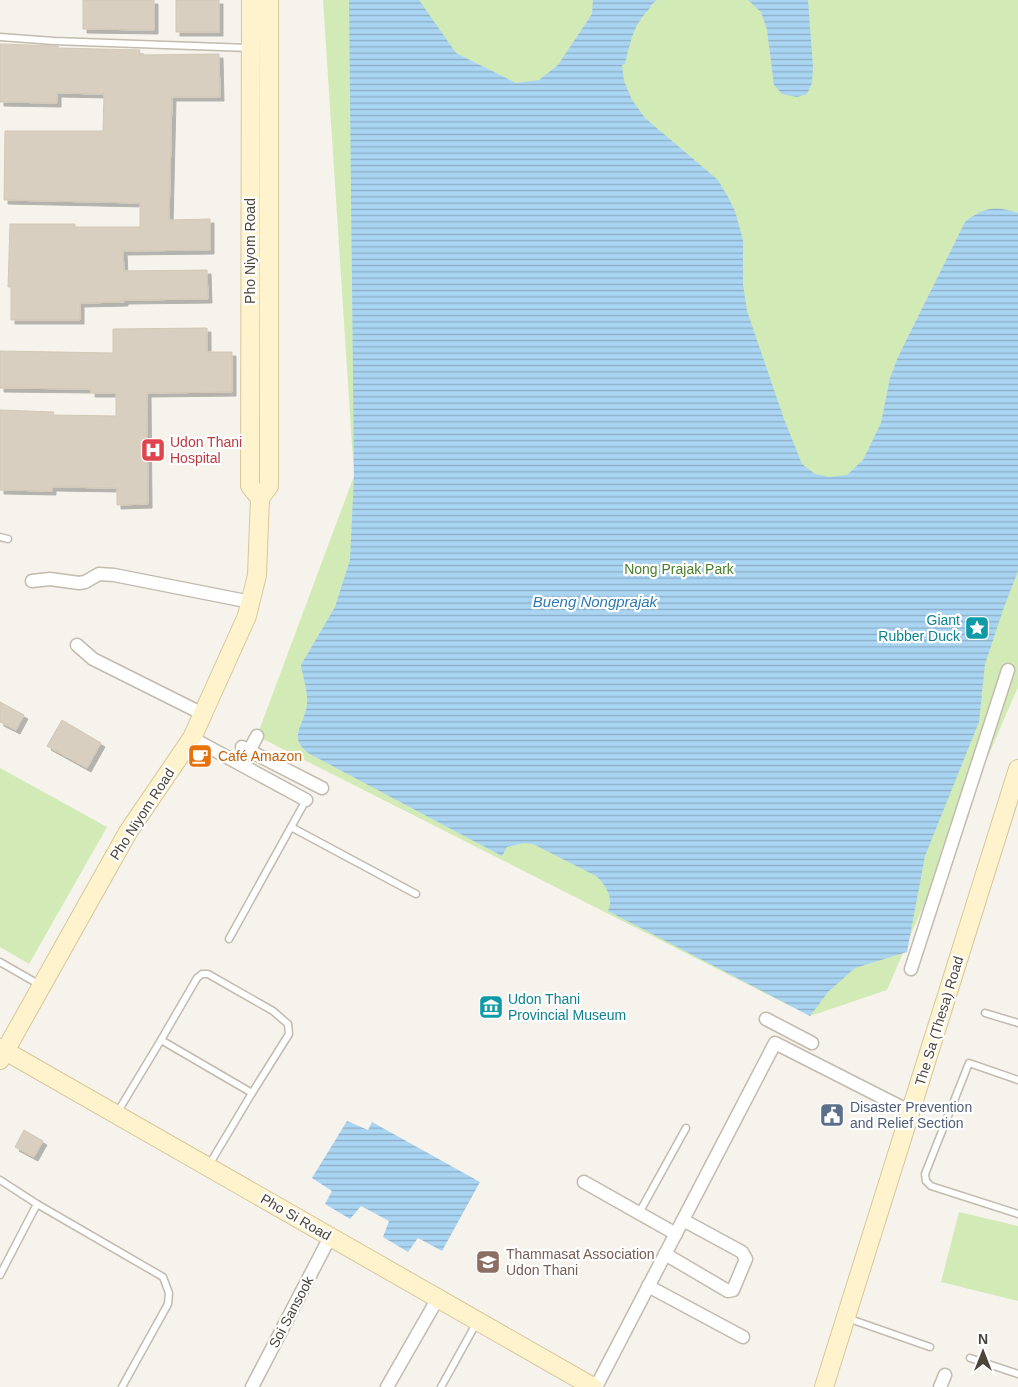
<svg xmlns="http://www.w3.org/2000/svg" width="1018" height="1387" viewBox="0 0 1018 1387" font-family="Helvetica,sans-serif">
  <style>
    .park { fill: #d2eab5 }
    .water { fill: url(#water-rules) }
    .building { fill: #d8cfc1; stroke: #d3c7b4; filter: url(#shadow) }
    .lines { fill: none; stroke-linecap: round; stroke-linejoin: round }
    .lane-casing { stroke: #c2bbae; stroke-width: 9 }
    .street-casing { stroke: #c2bbae; stroke-width: 15 }
    .secondary-casing { stroke: #d6c79b; stroke-width: 20 }
    .lane { stroke: #fff; stroke-width: 6 }
    .street { stroke: #fff; stroke-width: 12 }
    .secondary { stroke: #fff3cd; stroke-width: 18 }
    .labels { text-anchor: middle; stroke-width: 4.5; stroke-linejoin: round; paint-order: stroke }
    .street-label { font-size: 14px; fill: #4b4439; stroke: #fff }
    .health-label { font-size: 14px; fill: #be3a42; stroke: #fff; text-anchor: start }
    .park-label { font-size: 14px; fill: #4a7f2a; stroke: #fff }
    .culture-label { font-size: 14px; fill: #0d838f; stroke: #fff; text-anchor: end }
    .food-label { font-size: 14px; fill: #c56008; stroke: #fff; text-anchor: start }
    .service-label { font-size: 14px; fill: #4e5e75; stroke: #fff; text-anchor: start }
    .education-label { font-size: 14px; fill: #785e54; stroke: #fff; text-anchor: start }
    .water-label { font-size: 15px; font-style: italic; fill: #2e7ab2; stroke: #fff }
  </style>
  <defs>
    <pattern id="water-rules" width="6" height="5" patternUnits="userSpaceOnUse" patternTransform="scale(1.25)"><rect width="6" height="5" fill="#a9d4f2"/><path d="M0 2.5h6" fill="none" stroke="#8caec5"/></pattern>
    <filter id="shadow"><feDropShadow dx="4" dy="4" stdDeviation="0" flood-color="#0004"/></filter>
  </defs>
  <rect width="100%" height="100%" fill="#f6f3ec"/>
  <g class="park">
    <path d="M323 0H1018V687L887 990 810 1016 257 736 354 476Z"/>
    <path d="M0 768 107 827 29 964 0 947Z"/>
    <path d="M959 1212 1018 1226V1301L941 1282Z"/>
  </g>
  <g class="water">
    <path d="M349 0H419L456 53 516 83 539 80 558 65 592 14 593 0H657L650 6 651 7C633 25 631 40 625 64L622 65 624 81 632 100 645 118 718 180 728 197 735 211 743 240V284L747 311 784 419 802 464 815 474 829 477 847 475 863 460 881 423 890 378 898 357 965 222C984 207 995 205 1018 213V571L1003 610 985 664 979 722 925 856 907 952 855 968 828 992 810 1016 608 911C614 898 606 885 596 876L533 844 524 843 507 847 502 856 308 753C287 736 305 725 307 704 308 691 303 678 301 665L335 607 350 560 354 476Z"/>
    <path d="M748 0H808L813 67 812 83 807 94 797 97 782 94 774 85 767 30 761 12Z"/>
    <path d="M347 1121 368 1130 372 1122 480 1182 442 1251 418 1238 408 1252 383 1237 389 1221 361 1206 350 1219 325 1204 332 1191 312 1178Z"/>
  </g>
  <g class="building">
    <path d="M83 0H154V30L83 29Z"/>
    <rect x="176" y="0" width="43" height="32"/>
    <path d="M0 44 58 46V48L140 50 139 55 219 54 220 97H172L169 220 210 219V250L123 251 124 271 207 270 208 299 124 300V302L80 303V320H11V287H8L10 224H75V227H140V203L4 200 5 131H103L104 94 57 93V103L0 102Z"/>
    <path d="M207 328V352H232V392L147 393 148 504 117 505V488L52 487V491L0 490V410L54 412 53 415 116 416V393H91V389L0 388V351L113 353V329Z"/>
    <path d="M0 702 24 715 16 730 0 722Z"/>
    <path d="M62 720 101 743 87 768 47 746Z"/>
    <path d="M24 1130 43 1141 34 1157 15 1147Z"/>
  </g>
  <g class="lines">
    <defs>
      <g id="lane">
        <path d="M0 37 54 41 249 48"/>
        <path d="M0 537 8 539"/>
        <path d="M291 827 416 894"/>
        <path d="M229 939 306 800"/>
        <path d="M0 962 40 985"/>
        <path d="M985 1013 1018 1023"/>
        <path d="M161 1040 197 978 202 974H208L273 1011 288 1024 289 1034 252 1093"/>
        <path d="M1018 1080 969 1063 925 1174 926 1181 931 1186 1018 1214"/>
        <path d="M117 1113 161 1040 252 1093 209 1165"/>
        <path d="M0 1180 37 1204"/>
        <path d="M639 1213 686 1128"/>
        <path d="M0 1275 37 1204 163 1277 169 1293 168 1304 122 1387"/>
        <path d="M847 1318 930 1347"/>
        <path d="M970 1358 1018 1374"/>
        <path d="M441 1387 477 1322"/>
      </g>
      <g id="street">
        <path d="M32 581 50 579 79 583 85 582 99 574 114 575 251 602"/>
        <path d="M77 645 93 659 203 714"/>
        <path d="M192 738 306 800"/>
        <path d="M242 747 322 788"/>
        <path d="M249 751 257 736"/>
        <path d="M911 969 1008 670"/>
        <path d="M766 1019 812 1043"/>
        <path d="M584 1182 676 1234"/>
        <path d="M665 1254 728 1291 733 1290 746 1259 742 1252 683 1220"/>
        <path d="M648 1286 743 1337"/>
        <path d="M252 1387 330 1237"/>
        <path d="M387 1387 438 1298"/>
        <path d="M596 1387 775 1043 911 1112"/>
        <path d="M940 1387 945 1375"/>
      </g>
      <g id="secondary">
        <path d="M251 0 250 486 260 498"/>
        <path d="M0 1048 593 1387"/>
        <path d="M0 1060 128 832 192 738 247 616 257 575 260 498 269 486V0"/>
        <path d="M824 1387 1018 769"/>
      </g>
    </defs>
    <use href="#lane" class="lane-casing"/>
    <use href="#street" class="street-casing"/>
    <use href="#secondary" class="secondary-casing"/>
    <use href="#lane" class="lane"/>
    <use href="#street" class="street"/>
    <use href="#secondary" class="secondary"/>
  </g>
  <defs>
    <symbol id="hospital-square" viewBox="-11 -11 22 22"><rect x="-9" y="-9" width="18" height="18" rx="4" fill="#e0444e" stroke="#fff"/><path d="M-5-5h3v3.5h4V-5h3V5h-3V1.5h-4V5h-3Z" fill="#fff"/></symbol>
    <symbol id="sight-square" viewBox="-11 -11 22 22"><rect x="-9" y="-9" width="18" height="18" rx="4" fill="#0f9aa8" stroke="#fff"/><path d="M0-6L1.8-2.2L6-1.7L2.9 1.2L3.7 5.4L0 3.3L-3.7 5.4L-2.9 1.2L-6-1.7L-1.8-2.2Z" fill="#fff"/></symbol>
    <symbol id="cafe-square" viewBox="-11 -11 22 22"><rect x="-9" y="-9" width="18" height="18" rx="4" fill="#e8710a" stroke="#fff"/><path d="M-5.5-4.5H6V0H3Q3 3.5 0 3.5H-2.5Q-5.5 3.5-5.5 0ZM3-3.2v2h1.7v-2ZM-6 4.5H4V6H-6Z" fill="#fff"/></symbol>
    <symbol id="museum-square" viewBox="-11 -11 22 22"><rect x="-9" y="-9" width="18" height="18" rx="4" fill="#0f9aa8" stroke="#fff"/><path d="M0-6L6-3V-2H-6V-3ZM-5-1h2V3h-2ZM-1-1h2V3h-2ZM3-1h2V3H3ZM-6 4H6V6H-6Z" fill="#fff"/></symbol>
    <symbol id="civic-square" viewBox="-11 -11 22 22"><rect x="-9" y="-9" width="18" height="18" rx="4" fill="#5c6f8a" stroke="#fff"/><path d="M-.6-6.5H3V-4.5H.6V-3L4-1V1h2V6H-6V1h2V-1L-.6-3ZM-1.2 2.5V6h2.4V2.5Z" fill="#fff"/></symbol>
    <symbol id="university-square" viewBox="-11 -11 22 22"><rect x="-9" y="-9" width="18" height="18" rx="4" fill="#8d6e63" stroke="#fff"/><path d="M0-5L7-2L0 1L-7-2ZM-4 1L0 2.5L4 1V4Q0 6-4 4Z" fill="#fff"/></symbol>
  </defs>
  <g fill-rule="evenodd">
    <use href="#hospital-square" x="139" y="436" width="28" height="28"/>
    <use href="#sight-square" x="963" y="614" width="28" height="28"/>
    <use href="#cafe-square" x="186" y="742" width="28" height="28"/>
    <use href="#museum-square" x="477" y="993" width="28" height="28"/>
    <use href="#civic-square" x="818" y="1101" width="28" height="28"/>
    <use href="#university-square" x="474" y="1248" width="28" height="28"/>
  </g>
  <g class="labels">
    <g class="street-label">
      <text transform="translate(250 251) rotate(-90)" y="5">Pho Niyom Road</text>
      <text transform="translate(142 814) rotate(-57)" y="5">Pho Niyom Road</text>
      <text transform="translate(939 1021) rotate(-73)" y="5">The Sa (Thesa) Road</text>
      <text transform="translate(296 1217) rotate(30)" y="5">Pho Si Road</text>
      <text transform="translate(291 1312) rotate(-62)" y="5">Soi Sansook</text>
    </g>
    <g class="health-label">
      <text x="170" y="447">Udon Thani<tspan x="170" dy="16">Hospital</tspan></text>
    </g>
    <g class="park-label">
      <text x="679" y="574">Nong Prajak Park</text>
    </g>
    <g class="culture-label">
      <text x="960" y="625">Giant<tspan x="960" dy="16">Rubber Duck</tspan></text>
      <text x="508" y="1004" text-anchor="start">Udon Thani<tspan x="508" dy="16">Provincial Museum</tspan></text>
    </g>
    <g class="food-label">
      <text x="218" y="761">Café Amazon</text>
    </g>
    <g class="service-label">
      <text x="850" y="1112">Disaster Prevention<tspan x="850" dy="16">and Relief Section</tspan></text>
    </g>
    <g class="education-label">
      <text x="506" y="1259">Thammasat Association<tspan x="506" dy="16">Udon Thani</tspan></text>
    </g>
    <g class="water-label">
      <text x="595" y="607">Bueng Nongprajak</text>
    </g>
  </g>
  <g transform="translate(983 1352)" stroke="#ffffff" stroke-width="4" paint-order="stroke">
  <path d="M0-4L9 19L0 12L-9 19Z" fill="#4b4439"/>
  <text y="-8" font-size="14" font-weight="bold" text-anchor="middle" fill="#4b4439">N</text>
  </g>
</svg>
